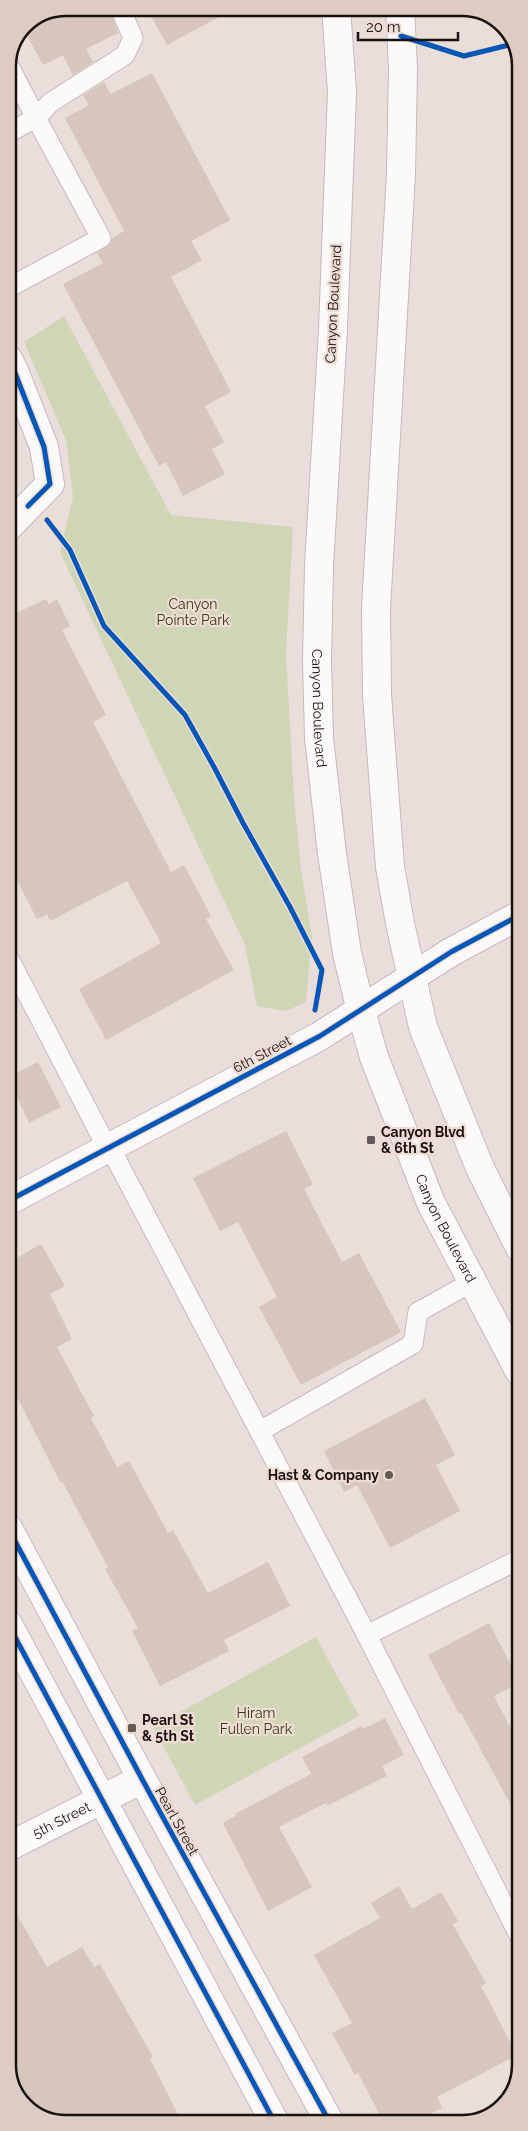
<svg xmlns="http://www.w3.org/2000/svg" width="528" height="2131" viewBox="0 0 528 2131" font-family="Raleway,sans-serif">
  <style>
    .green { fill: #cfd6b5 }
    .building { fill: #d7c5be }
    .lines { fill: none; stroke-linecap: round; stroke-linejoin: round }
    .service-casing { stroke: #c4bbb8; stroke-width: 21 }
    .minor-casing { stroke: #c4bbb8; stroke-width: 30 }
    .tertiary-casing { stroke: #c4bbb8; stroke-width: 30 }
    .primary-casing { stroke: #c4bbb8; stroke-width: 30 }
    .service { stroke: #fcfaf9; stroke-width: 19 }
    .minor { stroke: #fcfaf9; stroke-width: 28 }
    .tertiary { stroke: #fcfaf9; stroke-width: 28 }
    .primary { stroke: #fcfaf9; stroke-width: 28 }
    .cycleway-casing { stroke: #efdbd3; stroke-width: 8 }
    .cycleway { stroke: #0057b8; stroke-width: 5 }
    .poi-dot { fill: #625a56; stroke: #efdbd3; stroke-width: 2 }
    .labels { text-anchor: middle; stroke-width: 4.5; stroke-linejoin: round; paint-order: stroke }
    .street-label { font-size: 14px; fill: #191310; stroke: #efdbd3 }
    .park-label { font-size: 14px; fill: #314012; stroke: #efdbd3 }
    .poi-label { font-size: 14px; font-weight: bold; fill: #191310; stroke: #efdbd3; text-anchor: start }
    .rim { fill: none; stroke: #191310; stroke-width: 2.5 }
  </style>
  <rect width="100%" height="100%" fill="#e9ded9"/>
  <g class="green">
    <path d="M64 316 171 515 293 527 286 655 294 798 301 870 312 936 306 1002 286 1011 257 1006 245 945 60 552 73 497 66 440 24 342Z"/>
    <path d="M316 1637 359 1716 195 1805 153 1727Z"/>
  </g>
  <g class="building">
    <path d="M66 8H109L118 33 86 49 93 62 73 75 63 55 43 65 23 28 25 24Z"/>
    <path d="M167 8H236L167 45 151 16Z"/>
    <path d="M152 73 230 220 191 241 202 260 171 277 231 392 205 406 224 442 212 449 225 474 183 496 166 462 159 466 63 284 103 263 97 253 110 244 112 238 124 231 65 118 89 105 83 95 104 82 111 94Z"/>
    <path d="M46 599 49 604 57 599 70 626 62 630 106 715 93 722 171 872 184 865 211 916 206 919 234 970 106 1040 79 989 161 943 127 881 50 921 47 914 37 919 8 863V617Z"/>
    <path d="M38 1062 61 1107 29 1123 8 1077Z"/>
    <path d="M286 1131 313 1184 304 1189 342 1262 359 1253 401 1332 301 1385 259 1307 277 1297 238 1222 220 1231 193 1178Z"/>
    <path d="M41 1244 65 1286 50 1294 72 1339 57 1347 94 1416 91 1418 117 1467 129 1461 168 1533 173 1530 208 1593 268 1562 290 1606 224 1640 229 1651 160 1686 132 1631 138 1628 105 1569 108 1567 62 1481 60 1482 18 1399 8 1404V1263Z"/>
    <path d="M425 1398 455 1455 436 1465 460 1511 390 1548 357 1485 344 1492 324 1451Z"/>
    <path d="M489 1623 520 1682 494 1696 520 1746V1822L461 1713 459 1714 428 1655Z"/>
    <path d="M385 1718 404 1755 382 1766 387 1776 327 1806 326 1803 279 1827 312 1887 268 1911 223 1823 236 1816 235 1814 311 1774 302 1757 361 1726 363 1729Z"/>
    <path d="M399 1886 412 1909 441 1892 458 1921 453 1925 486 1983 481 1986 517 2055 437 2097 442 2108 432 2113 438 2122 384 2123 358 2073 355 2075 332 2033 352 2023 314 1955 380 1918 371 1903Z"/>
    <path d="M8 1899 47 1967 82 1947 94 1967 100 1964 153 2057 150 2059 182 2123H58L27 2109 9 2076Z"/>
  </g>
  <g class="lines">
    <defs>
      <g id="service">
        <path d="M8 64 36 118 50 103 125 55 133 38 120 8"/>
        <path d="M8 133 36 118 101 238 8 288"/>
        <path d="M8 957 108 1149 115 1157 360 1622 520 1937"/>
        <path d="M260 1431 413 1344 418 1312 472 1282"/>
        <path d="M367 1635 520 1559"/>
      </g>
      <g id="minor">
        <path d="M8 359 15 373 44 447 50 484 8 527"/>
        <path id="s1" d="M8 1847 142 1779"/>
      </g>
      <g id="tertiary">
        <path d="M8 1201 320 1036 451 952 520 915"/>
        <path d="M8 1528 142 1779 330 2123"/>
        <path d="M8 1624 275 2123"/>
      </g>
      <g id="primary">
        <path id="s2" d="M336 8 342 92 333 329 319 566 317 661 319 738 332 854 347 953 361 1011 374 1057 431 1203 520 1372"/>
        <path d="M400 8 403 68 401 174 376 609 377 695 390 867 400 923 423 1027 480 1168 520 1248"/>
      </g>
    </defs>
    <use href="#service" class="service-casing"/>
    <use href="#minor" class="minor-casing"/>
    <use href="#tertiary" class="tertiary-casing"/>
    <use href="#primary" class="primary-casing"/>
    <use href="#service" class="service"/>
    <use href="#minor" class="minor"/>
    <use href="#tertiary" class="tertiary"/>
    <use href="#primary" class="primary"/>
    <defs>
      <g id="cycleway">
        <path d="M401 36 464 56 509 45 518 52"/>
        <path d="M8 359 15 373 44 447 50 484 28 506"/>
        <path d="M47 520 70 550 104 626 185 715 214 767 243 823 290 907 322 970 315 1010"/>
        <path d="M8 1201 320 1036 451 952 520 915"/>
        <path d="M8 1528 142 1779 330 2123"/>
        <path d="M8 1624 275 2123"/>
      </g>
    </defs>
    <use href="#cycleway" class="cycleway-casing"/>
    <use href="#cycleway" class="cycleway"/>
  </g>
  <g class="poi-dot">
    <rect x="366" y="1135" width="10" height="10" rx="2.5"/>
    <circle cx="389" cy="1475" r="5"/>
    <rect x="127" y="1723" width="10" height="10" rx="2.5"/>
  </g>
  <g class="labels">
    <g class="street-label">
      <text transform="translate(333 304) rotate(-87)" y="5">Canyon Boulevard</text>
      <text dy="5" stroke="none"><textPath href="#s2" startOffset="701">Canyon Boulevard</textPath></text>
      <text transform="translate(262 1054) rotate(-28)" y="5">6th Street</text>
      <text dy="5" stroke="none"><textPath href="#s2" startOffset="1241">Canyon Boulevard</textPath></text>
      <text dy="5" stroke="none"><textPath href="#s1" startOffset="60">5th Street</textPath></text>
      <text transform="translate(177 1821) rotate(61)" y="5">Pearl Street</text>
    </g>
    <g class="park-label">
      <text x="193" y="609">Canyon<tspan x="193" dy="16">Pointe Park</tspan></text>
      <text x="256" y="1718">Hiram<tspan x="256" dy="16">Fullen Park</tspan></text>
    </g>
    <g class="poi-label">
      <text x="381" y="1137">Canyon Blvd<tspan x="381" dy="16">&amp; 6th St</tspan></text>
      <text x="379" y="1480" text-anchor="end">Hast &amp; Company</text>
      <text x="142" y="1725">Pearl St<tspan x="142" dy="16">&amp; 5th St</tspan></text>
    </g>
  </g>
  <path d="M0 0H528V2131H0ZM66 16H462A50 50 0 0 1 512 66V2065A50 50 0 0 1 462 2115H66A50 50 0 0 1 16 2065V66A50 50 0 0 1 66 16Z" fill="#decbc3" fill-rule="evenodd"/>
  <path class="rim" d="M66 16H462A50 50 0 0 1 512 66V2065A50 50 0 0 1 462 2115H66A50 50 0 0 1 16 2065V66A50 50 0 0 1 66 16Z"/>
  <path d="M358 32v8h100v-8" fill="none" stroke="#191310" stroke-width="2.5"/>
  <text x="366" y="32" font-size="15" fill="#191310" stroke="#efdbd3" stroke-width="4" paint-order="stroke">20 m</text>
</svg>
